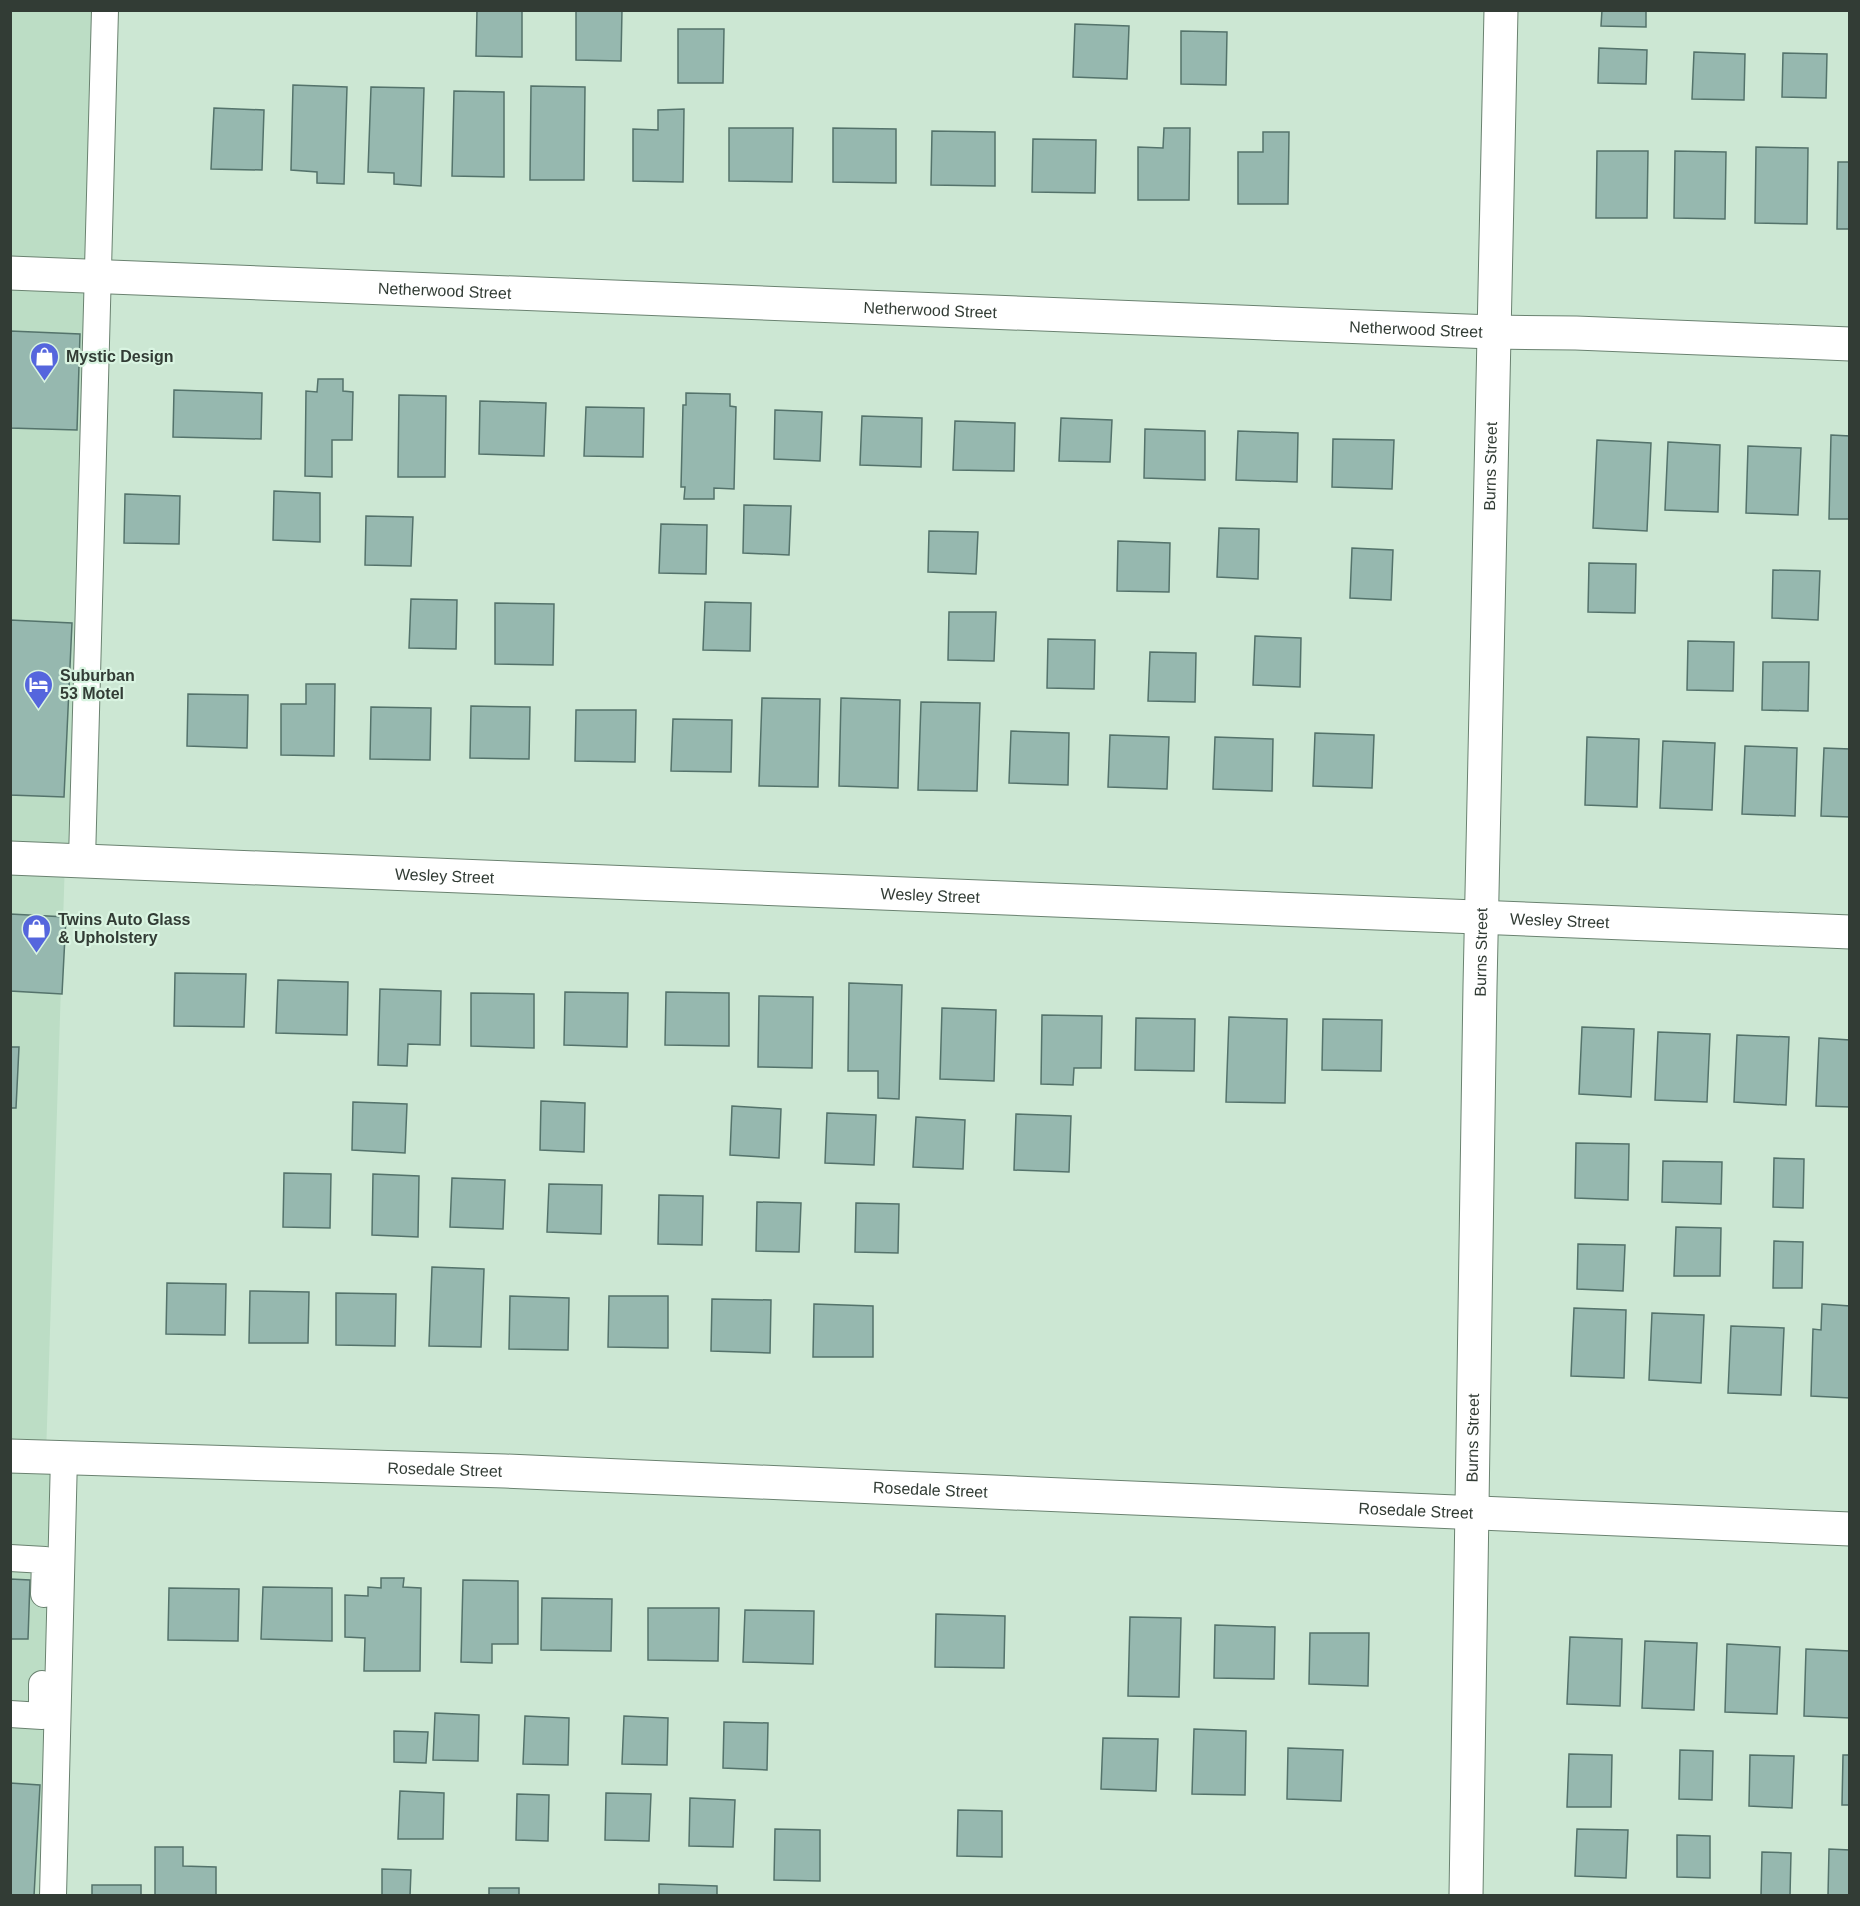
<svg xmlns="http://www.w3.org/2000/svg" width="1860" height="1906" viewBox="0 0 1860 1906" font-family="Arial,sans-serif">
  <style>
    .built { fill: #bcddc5 }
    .building { fill: #96b8af; stroke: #54736b; stroke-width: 1.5 }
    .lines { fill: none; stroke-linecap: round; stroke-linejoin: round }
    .service-casing { stroke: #6a8270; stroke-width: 28 }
    .minor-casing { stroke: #6a8270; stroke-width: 35 }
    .service { stroke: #fff; stroke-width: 26 }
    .minor { stroke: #fff; stroke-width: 33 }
    .labels { text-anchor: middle; stroke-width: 4.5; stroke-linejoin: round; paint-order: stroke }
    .street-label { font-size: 16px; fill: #323c35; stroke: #d9f4e1 }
    .poi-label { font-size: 16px; font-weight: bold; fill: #323c35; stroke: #d9f4e1; text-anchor: start }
  </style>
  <rect width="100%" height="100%" fill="#cce7d3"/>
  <path class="built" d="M11 11H105L82 860H65L46 1456 64 1457 53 1895 11 1896Z"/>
  <g class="building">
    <path d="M477 10H522V57L476 56Z"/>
    <path d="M576 10H622L621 61 576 60Z"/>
    <path d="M1602 10H1646V27L1601 26Z"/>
    <path d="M1075 24 1129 26 1127 79 1073 77Z"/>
    <path d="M678 29H724L723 83H678Z"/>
    <path d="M1181 31 1227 32 1226 85 1181 84Z"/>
    <path d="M1599 48 1647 50 1646 84 1598 83Z"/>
    <path d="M1694 52 1745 54 1744 100 1692 99Z"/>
    <path d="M1783 53 1827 54 1826 98 1782 97Z"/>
    <path d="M293 85 347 87 344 184 317 183V172L291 170Z"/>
    <path d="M531 86 585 87 584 180H530Z"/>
    <path d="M371 87 424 88 421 186 394 184V173L368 172Z"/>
    <path d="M454 91 504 92V177L452 176Z"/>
    <path d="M214 108 264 110 262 170 211 169Z"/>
    <path d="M684 109 683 182 633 181V129L658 130V110Z"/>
    <path d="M729 128H793L792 182 729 181Z"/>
    <path d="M833 128 896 129V183L833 182Z"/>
    <path d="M1164 128H1190L1189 200H1138V147L1163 148Z"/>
    <path d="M932 131 995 132V186L931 185Z"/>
    <path d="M1263 132H1289L1288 204H1238V152H1263Z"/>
    <path d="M1033 139 1096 140 1095 193 1032 192Z"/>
    <path d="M1756 147 1808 148 1807 224 1755 223Z"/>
    <path d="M1597 151H1648L1647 218H1596Z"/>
    <path d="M1675 151 1726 152 1725 219 1674 218Z"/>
    <path d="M1838 162H1850V229H1837Z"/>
    <path d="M10 331 80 334 77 430 10 428Z"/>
    <path d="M318 379H343V391L353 392 352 440H332V477L305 476 306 391 317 392Z"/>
    <path d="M174 390 262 393 261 439 173 437Z"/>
    <path d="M686 393 730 394V406L736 407 734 489 714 488V499H684L685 487H681L683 405H686Z"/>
    <path d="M399 395 446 396 445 477H398Z"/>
    <path d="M480 401 546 403 544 456 479 454Z"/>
    <path d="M586 407 644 408 643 457 584 456Z"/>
    <path d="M775 410 822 412 820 461 774 459Z"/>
    <path d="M862 416 922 418 921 467 860 465Z"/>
    <path d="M1061 418 1112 420 1110 462 1059 461Z"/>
    <path d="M955 421 1015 423 1014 471 953 470Z"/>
    <path d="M1145 429 1205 431V480L1144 478Z"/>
    <path d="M1238 431 1298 433 1297 482 1236 480Z"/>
    <path d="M1831 435 1850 436V519H1829Z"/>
    <path d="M1333 439 1394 440 1392 489 1332 487Z"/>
    <path d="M1597 440 1651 443 1647 531 1593 528Z"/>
    <path d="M1668 442 1720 445 1718 512 1665 510Z"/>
    <path d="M1748 446 1801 448 1798 515 1746 513Z"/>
    <path d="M274 491 320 493V542L273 540Z"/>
    <path d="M125 494 180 496 179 544 124 543Z"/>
    <path d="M744 505 791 506 789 555 743 553Z"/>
    <path d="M366 516 413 517 411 566 365 565Z"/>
    <path d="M661 524 707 525 706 574 659 573Z"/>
    <path d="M1219 528 1259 529 1258 579 1217 577Z"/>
    <path d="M929 531 978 532 976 574 928 572Z"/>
    <path d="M1118 541 1170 543 1169 592 1117 591Z"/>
    <path d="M1352 548 1393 550 1391 600 1350 598Z"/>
    <path d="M1589 563 1636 564 1635 613 1588 612Z"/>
    <path d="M1773 570 1820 571 1818 620 1772 618Z"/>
    <path d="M411 599 457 600 456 649 409 648Z"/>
    <path d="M705 602 751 603 750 651 703 650Z"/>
    <path d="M495 603 554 604 553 665 495 664Z"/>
    <path d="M949 612H996L994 661 948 660Z"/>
    <path d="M10 620 72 623 64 797 10 795Z"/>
    <path d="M1255 636 1301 638 1300 687 1253 685Z"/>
    <path d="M1048 639 1095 640 1094 689 1047 688Z"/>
    <path d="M1688 641 1734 642 1733 691 1687 690Z"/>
    <path d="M1150 652 1196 653 1195 702 1148 701Z"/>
    <path d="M1763 662H1809L1808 711 1762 710Z"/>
    <path d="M306 684H335L334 756 281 755V704H306Z"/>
    <path d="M188 694 248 695 247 748 187 746Z"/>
    <path d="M762 698 820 699 818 787 759 786Z"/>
    <path d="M841 698 900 700 898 788 839 786Z"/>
    <path d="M921 702 980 703 977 791 918 790Z"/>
    <path d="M471 706 530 707 529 759 470 758Z"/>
    <path d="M371 707 431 708 430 760 370 759Z"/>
    <path d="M576 710H636L635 762 575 761Z"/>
    <path d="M673 719 732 720 731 772 671 771Z"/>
    <path d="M1011 731 1069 733 1068 785 1009 783Z"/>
    <path d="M1315 733 1374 735 1372 788 1313 786Z"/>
    <path d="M1110 735 1169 737 1167 789 1108 787Z"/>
    <path d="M1215 737 1273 739 1272 791 1213 789Z"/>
    <path d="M1587 737 1639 739 1637 807 1585 805Z"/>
    <path d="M1663 741 1715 743 1712 810 1660 808Z"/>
    <path d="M1745 746 1797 748 1795 816 1742 814Z"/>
    <path d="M1824 748 1850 749V817L1821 816Z"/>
    <path d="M10 914 66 917 62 994 10 991Z"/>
    <path d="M175 973 246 974 244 1027 174 1026Z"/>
    <path d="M278 980 348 982 347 1035 276 1033Z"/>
    <path d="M849 983 902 985 899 1099 878 1098V1071H848Z"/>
    <path d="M380 989 441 991 440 1045 408 1044 407 1066 378 1065Z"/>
    <path d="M565 992 628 993 627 1047 564 1045Z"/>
    <path d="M666 992 729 993V1046L665 1045Z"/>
    <path d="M471 993 534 994V1048L471 1046Z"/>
    <path d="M759 996 813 997 812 1068 758 1067Z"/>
    <path d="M942 1008 996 1010 994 1081 940 1079Z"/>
    <path d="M1042 1015 1102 1016 1101 1068H1074L1073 1085 1041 1084Z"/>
    <path d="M1229 1017 1287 1019 1285 1103 1226 1102Z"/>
    <path d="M1136 1018 1195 1019 1194 1071 1135 1070Z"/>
    <path d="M1323 1019 1382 1020 1381 1071 1322 1070Z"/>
    <path d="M1582 1027 1634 1029 1631 1097 1579 1094Z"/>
    <path d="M1658 1032 1710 1034 1707 1102 1655 1100Z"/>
    <path d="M1737 1035 1789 1037 1786 1105 1734 1102Z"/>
    <path d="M1819 1038 1850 1040V1107L1816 1106Z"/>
    <path d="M10 1047H19L16 1108H10Z"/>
    <path d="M541 1101 585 1103 584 1152 540 1150Z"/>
    <path d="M353 1102 407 1104 405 1153 352 1150Z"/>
    <path d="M732 1106 781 1109 779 1158 730 1155Z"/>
    <path d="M827 1113 876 1115 874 1165 825 1163Z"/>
    <path d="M1016 1114 1071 1116 1069 1172 1014 1170Z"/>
    <path d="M916 1117 965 1120 963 1169 913 1167Z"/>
    <path d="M1576 1143 1629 1144 1628 1200 1575 1198Z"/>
    <path d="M1774 1158 1804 1159 1803 1208 1773 1207Z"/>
    <path d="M1663 1161 1722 1162 1721 1204 1662 1202Z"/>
    <path d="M284 1173 331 1174 330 1228 283 1227Z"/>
    <path d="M373 1174 419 1176 418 1237 372 1235Z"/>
    <path d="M452 1178 505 1180 503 1229 450 1227Z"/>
    <path d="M549 1184 602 1185 601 1234 547 1232Z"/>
    <path d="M659 1195 703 1196 702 1245 658 1244Z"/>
    <path d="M757 1202 801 1203 799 1252 756 1251Z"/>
    <path d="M856 1203 899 1204 898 1253 855 1252Z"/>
    <path d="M1676 1227 1721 1228 1720 1276H1674Z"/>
    <path d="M1774 1241 1803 1242 1802 1288H1773Z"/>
    <path d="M1578 1244 1625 1245 1623 1291 1577 1289Z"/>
    <path d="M432 1267 484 1269 481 1347 429 1346Z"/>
    <path d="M167 1283 226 1284 225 1335 166 1334Z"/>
    <path d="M250 1291 309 1292 308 1343H249Z"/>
    <path d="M336 1293 396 1294 395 1346 336 1345Z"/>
    <path d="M510 1296 569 1298 568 1350 509 1349Z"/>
    <path d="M609 1296H668V1348L608 1347Z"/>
    <path d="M712 1299 771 1300 770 1353 711 1351Z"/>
    <path d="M814 1304 873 1306V1357H813Z"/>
    <path d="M1822 1304 1850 1306V1398L1811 1396 1813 1329 1821 1330Z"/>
    <path d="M1574 1308 1626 1310 1624 1378 1571 1376Z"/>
    <path d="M1652 1313 1704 1315 1701 1383 1649 1380Z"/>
    <path d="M1731 1326 1784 1328 1781 1395 1728 1393Z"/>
    <path d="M381 1578H404L403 1587 421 1588 420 1671H364L365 1638 345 1637V1595L368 1596V1587L381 1588Z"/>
    <path d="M10 1579 30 1580 28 1639H10Z"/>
    <path d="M463 1580 518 1581V1644H492V1663L461 1662Z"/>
    <path d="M263 1587 332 1588V1641L261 1639Z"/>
    <path d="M169 1588 239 1589 238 1641 168 1640Z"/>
    <path d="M542 1598 612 1599 611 1651 541 1650Z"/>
    <path d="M648 1608H719L718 1661 648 1660Z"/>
    <path d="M745 1610 814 1611 813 1664 743 1662Z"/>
    <path d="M936 1614 1005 1616 1004 1668 935 1667Z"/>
    <path d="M1130 1617 1181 1618 1179 1697 1128 1696Z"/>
    <path d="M1215 1625 1275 1627 1274 1679 1214 1678Z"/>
    <path d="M1310 1633H1369L1368 1686 1309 1684Z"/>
    <path d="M1570 1637 1622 1639 1620 1706 1567 1704Z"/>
    <path d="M1645 1641 1697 1643 1694 1710 1642 1708Z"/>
    <path d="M1727 1644 1780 1647 1777 1714 1725 1712Z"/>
    <path d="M1806 1649 1850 1651V1718L1804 1716Z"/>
    <path d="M435 1713 479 1715 478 1761 433 1760Z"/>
    <path d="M525 1716 569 1718 568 1765 523 1764Z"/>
    <path d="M624 1716 668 1718 667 1765 622 1764Z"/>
    <path d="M724 1722 768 1723 767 1770 723 1768Z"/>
    <path d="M1194 1729 1246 1731 1245 1795 1192 1794Z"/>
    <path d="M394 1731 428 1732 426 1763 394 1762Z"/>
    <path d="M1103 1738 1158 1739 1156 1791 1101 1789Z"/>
    <path d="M1288 1748 1343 1750 1341 1801 1287 1799Z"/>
    <path d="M1680 1750 1713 1751 1712 1800 1679 1799Z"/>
    <path d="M1569 1754 1612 1755 1611 1807H1567Z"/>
    <path d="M1750 1755 1794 1756 1792 1808 1749 1806Z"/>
    <path d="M1843 1755H1850V1805H1842Z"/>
    <path d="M10 1783 40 1785 34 1896H10Z"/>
    <path d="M400 1791 444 1793 443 1839H398Z"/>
    <path d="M606 1793 651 1794 649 1841 605 1840Z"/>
    <path d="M517 1794 549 1795 548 1841 516 1840Z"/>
    <path d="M690 1798 735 1800 733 1847 689 1846Z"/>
    <path d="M958 1810 1002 1811V1857L957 1856Z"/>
    <path d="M775 1829 820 1830V1881L774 1880Z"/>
    <path d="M1577 1829 1628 1830 1626 1878 1575 1876Z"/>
    <path d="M1677 1835 1710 1836V1878L1677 1877Z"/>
    <path d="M155 1847H183V1866L216 1867V1896H155Z"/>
    <path d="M1829 1849 1850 1850V1896H1828Z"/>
    <path d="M1762 1852 1791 1853 1790 1896H1761Z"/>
    <path d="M382 1869 411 1870 410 1896H382Z"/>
    <path d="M659 1884 717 1886V1896H659Z"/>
    <rect x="92" y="1885" width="49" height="11"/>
    <rect x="489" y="1888" width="30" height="8"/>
  </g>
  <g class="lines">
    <defs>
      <g id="service">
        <path d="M82 860 105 10"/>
        <path d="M10 1558 45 1560 44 1594"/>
        <path d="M10 1714 42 1716V1684"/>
        <path d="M53 1896 64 1457"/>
      </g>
      <g id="minor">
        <path id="s1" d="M10 273 1492 332 1576 333 1850 344"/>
        <path id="s2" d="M10 858 1850 932"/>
        <path id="s3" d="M10 1456 505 1471 1850 1529"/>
        <path id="s4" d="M1466 1896C1469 1592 1475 1289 1480 986 1486 661 1492 336 1501 10"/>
      </g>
    </defs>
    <use href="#service" class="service-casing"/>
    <use href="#minor" class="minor-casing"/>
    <use href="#service" class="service"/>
    <use href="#minor" class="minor"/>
  </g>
  <defs>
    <symbol id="shop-pin" viewBox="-11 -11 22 30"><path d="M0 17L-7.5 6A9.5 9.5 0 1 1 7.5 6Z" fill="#56d" stroke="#d9f4e1"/><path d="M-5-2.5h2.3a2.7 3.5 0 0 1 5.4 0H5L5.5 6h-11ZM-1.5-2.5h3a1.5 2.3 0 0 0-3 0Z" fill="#fff"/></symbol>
    <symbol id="hotel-pin" viewBox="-11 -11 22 30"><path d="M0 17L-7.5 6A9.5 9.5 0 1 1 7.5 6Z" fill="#56d" stroke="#d9f4e1"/><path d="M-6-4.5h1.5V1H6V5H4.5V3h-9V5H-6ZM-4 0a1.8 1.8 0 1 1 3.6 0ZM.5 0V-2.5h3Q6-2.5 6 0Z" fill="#fff"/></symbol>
  </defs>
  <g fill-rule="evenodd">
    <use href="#shop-pin" x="28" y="340" width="33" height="45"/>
    <use href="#hotel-pin" x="22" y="668" width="33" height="45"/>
    <use href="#shop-pin" x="20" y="912" width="33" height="45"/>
  </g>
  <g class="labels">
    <g class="street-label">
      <text dy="6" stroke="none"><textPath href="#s1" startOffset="435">Netherwood Street</textPath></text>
      <text dy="6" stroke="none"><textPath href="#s1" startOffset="921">Netherwood Street</textPath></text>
      <text dy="6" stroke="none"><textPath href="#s1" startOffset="1407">Netherwood Street</textPath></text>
      <text dy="6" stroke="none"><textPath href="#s4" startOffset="1430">Burns Street</textPath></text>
      <text dy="6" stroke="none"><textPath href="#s2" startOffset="435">Wesley Street</textPath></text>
      <text dy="6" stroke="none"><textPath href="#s2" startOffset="921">Wesley Street</textPath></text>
      <text dy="6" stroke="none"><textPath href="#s2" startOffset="1551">Wesley Street</textPath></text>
      <text dy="6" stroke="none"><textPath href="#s4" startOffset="944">Burns Street</textPath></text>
      <text dy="6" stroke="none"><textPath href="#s4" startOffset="458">Burns Street</textPath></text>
      <text dy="6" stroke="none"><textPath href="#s3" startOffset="435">Rosedale Street</textPath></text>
      <text dy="6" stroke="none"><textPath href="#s3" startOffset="921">Rosedale Street</textPath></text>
      <text dy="6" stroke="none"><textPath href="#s3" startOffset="1407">Rosedale Street</textPath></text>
    </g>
    <g class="poi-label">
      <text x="66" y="362">Mystic Design</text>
      <text x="60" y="681">Suburban<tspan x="60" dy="18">53 Motel</tspan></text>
      <text x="58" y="925">Twins Auto Glass<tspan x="58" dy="18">&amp; Upholstery</tspan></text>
    </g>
  </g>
  <rect width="1860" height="1906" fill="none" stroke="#323c35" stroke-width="24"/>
</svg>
